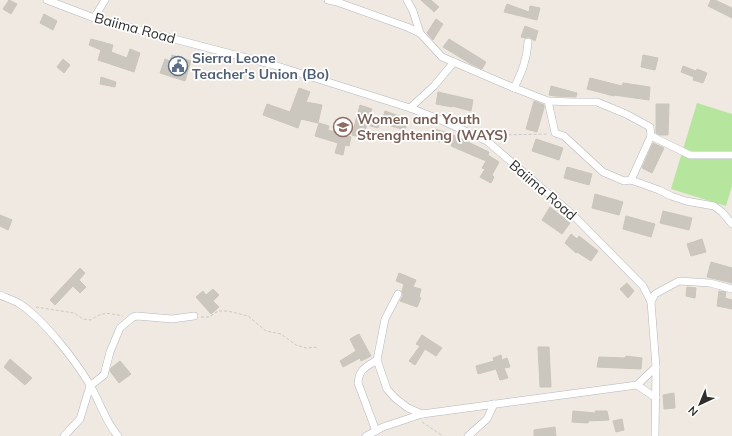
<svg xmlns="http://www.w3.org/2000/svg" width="732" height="436" viewBox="0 0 732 436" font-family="Mulish,sans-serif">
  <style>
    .green { fill: #b6e59e }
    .building { fill: #cbc7bf; stroke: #cbc5ba }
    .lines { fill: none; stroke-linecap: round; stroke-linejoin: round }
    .minor-casing { stroke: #b4b7c1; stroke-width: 8 }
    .path { stroke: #c9c9c9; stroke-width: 1; stroke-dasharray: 3 2; stroke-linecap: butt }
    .minor { stroke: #fff; stroke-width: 7 }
    .labels { text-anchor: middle; stroke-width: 3.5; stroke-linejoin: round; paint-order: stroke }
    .street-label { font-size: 14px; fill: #2e2e2e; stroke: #fff }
    .service-label { font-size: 14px; font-weight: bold; fill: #4e5e75; stroke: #fff; text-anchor: start }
    .education-label { font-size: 14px; font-weight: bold; fill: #785e54; stroke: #fff; text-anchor: start }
  </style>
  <rect width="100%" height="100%" fill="#efe9e1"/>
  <path class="green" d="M697 103 732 114V186L726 206 671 189Z"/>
  <g class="building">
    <path d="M9 0 17 4 11 14 3 9Z"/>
    <path d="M421 0H431L439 7 434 12Z"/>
    <path d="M711 0H715L732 8V18L708 6Z"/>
    <path d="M507 4 529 12 530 6 540 8 537 20 504 12Z"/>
    <path d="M44 14 57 21 53 30 40 23Z"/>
    <path d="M436 19 443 24 433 40 427 33Z"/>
    <path d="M525 26 538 31 535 41 529 37 525 38 521 37Z"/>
    <path d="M91 39 113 45 111 52 127 58 130 49 140 53 134 72 98 60 101 50 89 45Z"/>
    <path d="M449 39 486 62 482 69 471 64 443 47Z"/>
    <path d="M172 55 191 61 185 81 160 73 165 59 170 61Z"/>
    <path d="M643 55 658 58 655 70 641 67Z"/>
    <path d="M63 59 70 65 64 73 57 67Z"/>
    <path d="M683 66 696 71 697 69 707 73 703 83 693 80 694 77 681 72Z"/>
    <path d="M101 77 116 82 115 87 100 84Z"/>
    <path d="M590 78 622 86 623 83 650 87 649 100 614 95V96L587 89Z"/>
    <path d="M551 86 577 93 576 97 555 96 549 95Z"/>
    <path d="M299 88 310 92 306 102 322 105 318 123 301 119 298 128 263 115 267 104 290 112Z"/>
    <path d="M438 92 473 100 471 111 452 106V107L436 104Z"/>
    <path d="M534 101 544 105V108L537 132 526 129Z"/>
    <path d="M656 104H669L668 135H660L656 133Z"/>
    <path d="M360 105 372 109 369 116 381 120 378 128 367 125 362 138 352 135Z"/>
    <path d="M385 111 408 119 405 130 391 126V124L382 121Z"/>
    <path d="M319 123 329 126 328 130 351 137 349 146 345 145 343 155 335 153 338 143 315 136Z"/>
    <path d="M434 129 449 133 489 152 488 155 499 162 492 175 494 177 491 183 480 177 485 169 482 168 486 161 451 146 452 143 441 140 440 142 431 140Z"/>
    <path d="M536 139 563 148 559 160 532 151Z"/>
    <path d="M653 143 664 148 652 173 642 168Z"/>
    <path d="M567 167 592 174 589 185 564 178Z"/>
    <path d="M595 194 623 202 619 215 592 208Z"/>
    <path d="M550 207 570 223 562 234 542 220Z"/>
    <path d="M663 211 692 218 689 230 660 223Z"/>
    <path d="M0 215 12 220 8 230 0 226Z"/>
    <path d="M626 216 655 224 651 237 623 229Z"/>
    <path d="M571 234 577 239 579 236 598 251 591 261 577 252 576 253 565 243Z"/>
    <path d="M702 239 706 252 691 256 687 244Z"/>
    <path d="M711 262 732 268V283L707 277Z"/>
    <path d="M80 268 85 273 79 280 86 287 80 293 73 286 55 305 50 300Z"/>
    <path d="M399 273 416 280 413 287 421 289 419 297 421 298 417 307 400 301 403 296 402 291 404 284 396 281Z"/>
    <path d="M627 283 634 291 628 298 620 289Z"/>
    <path d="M687 287 696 288 695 298 686 296Z"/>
    <path d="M213 289 219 295 213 301 219 307 211 314 196 297 203 291 206 295Z"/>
    <path d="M719 291 726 292 725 298 732 300V309L717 306Z"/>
    <path d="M359 334 371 356 361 361 360 358 343 367 340 361 356 351 350 339Z"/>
    <path d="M422 335 442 348 436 356 425 349 415 365 409 361 420 346 416 344Z"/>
    <path d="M538 347H549L551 387H540Z"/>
    <path d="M501 355 502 360 507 358 510 367 504 368 508 378 500 380 496 369 478 374 476 366 494 361 493 358Z"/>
    <path d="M626 356 642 358 641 369 597 367 599 357 625 358Z"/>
    <path d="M10 359 32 378 25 385 4 367Z"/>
    <path d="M120 361 131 374 119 383 110 371 111 368Z"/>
    <path d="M674 393 675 408 664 409 663 395Z"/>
    <path d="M573 411 596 413 595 411H607L609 420 588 421V423L572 422Z"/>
    <path d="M622 419 624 430 616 432 613 421Z"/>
    <path d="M555 427 556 436H534V430Z"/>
  </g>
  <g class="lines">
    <defs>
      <g id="minor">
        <path d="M47 0 94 18 274 65 410 108 441 120 487 141 573 215 643 286 651 302 656 367 655 436"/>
        <path d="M328 0 337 2 407 27 420 33 442 57 507 85 548 101 555 133 564 136 603 172 624 181 631 180 659 190 671 196 686 201 714 206 722 212 732 224"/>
        <path d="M407 0 413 11 420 33"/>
        <path d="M94 18 105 0"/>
        <path d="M514 88C522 72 527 59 528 42"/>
        <path d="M548 101 573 102H597L626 114 650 127 651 136 631 180"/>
        <path d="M410 108 434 86 454 62"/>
        <path d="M651 136 690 155H732"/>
        <path d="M398 294 385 319 377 360 387 389 395 398 408 408 422 414"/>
        <path d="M0 295C6 298 14 300 20 304 44 320 75 360 90 385 100 402 105 421 118 436"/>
        <path d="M651 302 655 294 679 281 710 283 732 289"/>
        <path d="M637 385 656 398"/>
        <path d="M376 431 358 383C359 369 366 367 377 360"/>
        <path d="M64 436 80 419 90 386 104 375 110 352 120 328 133 317 137 316 172 319 194 316"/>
        <path d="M366 436 383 427 422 414 637 385 656 367"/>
        <path d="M468 436 487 419 494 404"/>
      </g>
    </defs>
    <use href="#minor" class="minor-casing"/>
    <g class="path">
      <path d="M494 137 499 135 548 134"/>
      <path d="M36 307 74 313 83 319 91 320C103 311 108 313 123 316"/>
      <path d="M201 317H209L218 311H228L248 316 266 331 281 334 296 345 306 348 318 347"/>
      <path d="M422 422 443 436"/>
    </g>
    <use href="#minor" class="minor"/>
  </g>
  <defs>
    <symbol id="civic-ring" viewBox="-11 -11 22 22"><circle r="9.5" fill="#fff" stroke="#5c6f8a" stroke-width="1.5"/><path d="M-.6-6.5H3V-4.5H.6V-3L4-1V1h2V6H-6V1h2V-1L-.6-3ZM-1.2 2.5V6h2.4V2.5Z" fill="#5c6f8a"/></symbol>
    <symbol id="school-ring" viewBox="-11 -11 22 22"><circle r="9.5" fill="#fff" stroke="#8d6e63" stroke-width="1.5"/><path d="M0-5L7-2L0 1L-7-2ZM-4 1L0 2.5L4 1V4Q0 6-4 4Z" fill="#8d6e63"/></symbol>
  </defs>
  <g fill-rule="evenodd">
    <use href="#civic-ring" x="167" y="55" width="22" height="22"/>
    <use href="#school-ring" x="332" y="116" width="22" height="22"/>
  </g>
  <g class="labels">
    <g class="street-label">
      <text transform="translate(135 28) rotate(15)" y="5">Baiima Road</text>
      <text transform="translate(543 190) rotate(41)" y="5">Baiima Road</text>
    </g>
    <g class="service-label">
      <text x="192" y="63">Sierra Leone<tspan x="192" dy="16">Teacher's Union (Bo)</tspan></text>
    </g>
    <g class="education-label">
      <text x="357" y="124">Women and Youth<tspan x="357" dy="16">Strenghtening (WAYS)</tspan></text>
    </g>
  </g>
  <g transform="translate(700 404) rotate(224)" stroke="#ffffff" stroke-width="3" paint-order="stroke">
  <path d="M0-3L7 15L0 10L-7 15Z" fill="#2e2e2e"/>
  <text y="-6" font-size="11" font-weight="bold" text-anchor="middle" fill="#2e2e2e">N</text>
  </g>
</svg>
